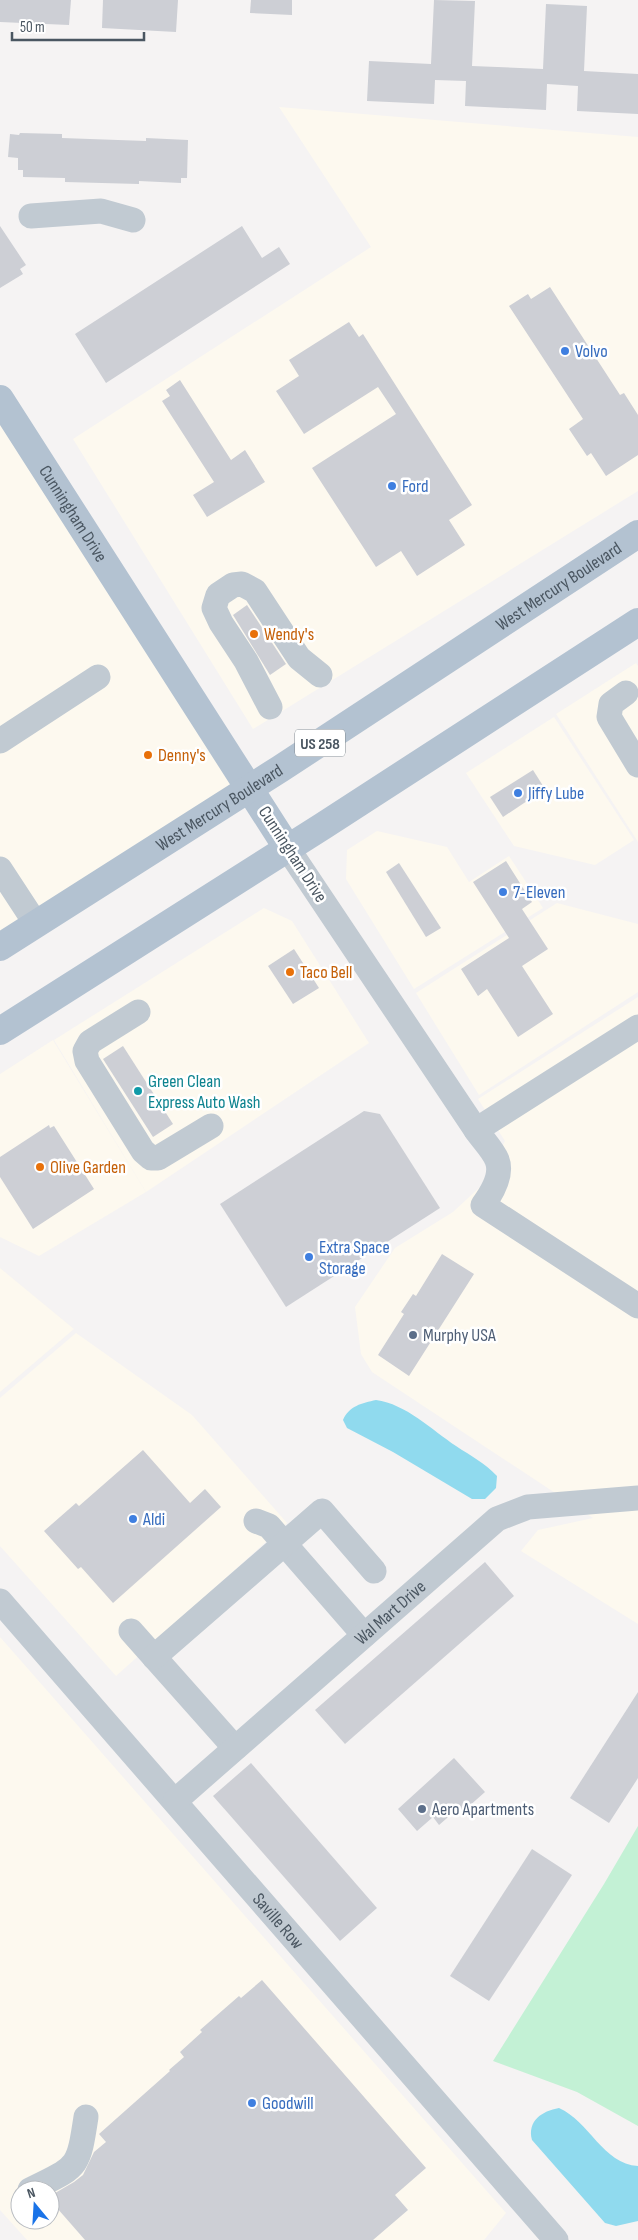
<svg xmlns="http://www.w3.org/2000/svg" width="638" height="2240" viewBox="0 0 638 2240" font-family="'Sofia Sans Condensed',sans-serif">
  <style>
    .commercial { fill: #fdf9ef; fill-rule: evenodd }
    .green { fill: #c3f1d5 }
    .water { fill: #90daee }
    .building { fill: #cdcfd5 }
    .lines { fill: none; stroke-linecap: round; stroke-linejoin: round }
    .minor { stroke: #c1cad2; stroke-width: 25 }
    .major { stroke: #b3c2d1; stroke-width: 28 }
    .shop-dot { fill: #3f7fe0; stroke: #fff; stroke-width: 2 }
    .food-dot { fill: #e8710a; stroke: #fff; stroke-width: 2 }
    .culture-dot { fill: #0f9aa8; stroke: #fff; stroke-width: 2 }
    .service-dot { fill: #5c6f8a; stroke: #fff; stroke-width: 2 }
    .labels { text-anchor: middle; stroke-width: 5; stroke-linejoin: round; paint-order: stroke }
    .shield { fill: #fff; stroke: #808990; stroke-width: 1 }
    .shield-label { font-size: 16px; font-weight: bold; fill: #4a5661 }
    .shop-label { font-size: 18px; fill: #366cbe; stroke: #fff; text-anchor: start }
    .street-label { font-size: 18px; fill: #4a5661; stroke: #fff }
    .food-label { font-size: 18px; fill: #c56008; stroke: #fff; text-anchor: start }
    .culture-label { font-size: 18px; fill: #0d838f; stroke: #fff; text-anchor: start }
    .service-label { font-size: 18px; fill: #4e5e75; stroke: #fff; text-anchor: start }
  </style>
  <rect width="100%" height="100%" fill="#f5f3f3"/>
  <g class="commercial">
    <path d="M279 107 638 137V491L253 729 73 439 371 247Z"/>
    <path d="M0 395 249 784 0 944Z"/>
    <path d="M636 663 638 666V842L556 714Z"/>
    <path d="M554 717 634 840 595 865 514 846 466 773Z"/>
    <path d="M377 831 447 847 469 882 509 856 543 908 414 989 346 879 347 850Z"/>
    <path d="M557 903 638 924V992L479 1095 416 993Z"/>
    <path d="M264 908 292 921 369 1043 146 1192 54 1040Z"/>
    <path d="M638 997V1624L521 1551 538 1530 593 1518 372 1372 361 1354 355 1307 395 1248 453 1212 481 1186 505 1141 478 1099Z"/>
    <path d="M53 1040 146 1192 39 1256 0 1237V1074Z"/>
    <path d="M0 1268 74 1329 0 1392Z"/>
    <path d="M76 1333 192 1415 287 1523 116 1676 0 1546V1398Z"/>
    <path d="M0 1637 506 2213 484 2240H27L0 2210ZM20 2190H50V2220H20Z"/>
  </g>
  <path class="green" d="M638 1826V2126L577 2092 493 2061 604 1884Z"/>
  <g class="water">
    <path d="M376 1400C406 1404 432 1430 456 1446 471 1456 485 1463 497 1476L496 1488 485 1499H472L393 1452 347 1428 343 1420C349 1406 362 1403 376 1400Z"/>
    <path d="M559 2108C589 2121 603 2164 638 2166V2221L616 2226 605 2223 532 2140C527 2121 542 2111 559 2108Z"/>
  </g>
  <g class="building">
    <path d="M0 0H71L69 25 0 22Z"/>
    <path d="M103 0H178L176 32 102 28Z"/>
    <path d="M251 0H292V15L250 13Z"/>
    <path d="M434 0 475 1 472 66 543 69 546 4 587 6 584 71 638 74V114L577 111 578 86 547 84 546 110 465 106 466 81 435 80 434 104 367 101 369 61 431 64Z"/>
    <path d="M20 133 62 134V138L146 141V138L188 140 187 178H181V183L139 181V184L65 182V178L23 177V170H18V158L8 157 10 134 19 135Z"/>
    <path d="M0 226 26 265 20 269 23 274 0 288Z"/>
    <path d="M242 226 262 258 279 247 290 264 106 383 75 334Z"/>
    <path d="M550 287 620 395 624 393 638 415V455L606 476 591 453 587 456 569 429 583 419 509 306 528 294 531 299Z"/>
    <path d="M349 322 359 337 363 334 472 505 449 520 465 545 417 576 401 551 376 567 312 468 396 414 378 387 304 434 276 391 299 376 289 360Z"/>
    <path d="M180 380 231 460 245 450 265 482 207 517 193 495 214 482 162 401 170 396 166 390Z"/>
    <path d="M247 605 286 664 270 675 233 615Z"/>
    <path d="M533 770 545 789 503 817 490 797Z"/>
    <path d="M506 861 532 902 522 909 548 949 522 966 553 1014 518 1037 487 989 478 996 461 969 509 938 473 882Z"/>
    <path d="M399 863 441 928 426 937 386 872Z"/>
    <path d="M294 949 319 988 293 1004 268 966Z"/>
    <path d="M123 1046 173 1124 153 1137 103 1059Z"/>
    <path d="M364 1111 380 1114 440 1208 286 1307 220 1204Z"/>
    <path d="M49 1125 50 1128 54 1126 94 1189 33 1229 0 1177V1157Z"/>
    <path d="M442 1254 474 1274 409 1376 378 1355 404 1314 401 1312 413 1294 416 1296Z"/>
    <path d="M143 1450 190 1503 205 1489 221 1507 113 1603 81 1567 78 1569 44 1531 76 1503 79 1506Z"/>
    <path d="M485 1562 514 1596 345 1744 315 1710Z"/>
    <path d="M638 1692V1778L609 1823 570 1798Z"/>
    <path d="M454 1758 485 1792 459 1815 454 1812 439 1825 433 1817 417 1831 398 1809Z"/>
    <path d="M251 1763 377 1908 340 1941 213 1796Z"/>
    <path d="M532 1849 572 1875 489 2001 450 1976Z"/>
    <path d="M262 1980 426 2168 395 2195 408 2210 373 2240H85L50 2200V2196L74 2182 83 2175 94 2152 106 2142 99 2134 170 2071 169 2070 184 2057 180 2052 202 2032 200 2030 239 1996 241 1998Z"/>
  </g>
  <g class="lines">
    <g class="minor">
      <path d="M31 216 101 211 133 220"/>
      <path d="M626 693 611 704 609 717 638 765"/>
      <path d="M270 707 246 661 221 623 214 608 218 595 233 585 242 584 255 591 299 658 320 675"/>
      <path d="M0 741 98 677"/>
      <path d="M288 849 476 1130"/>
      <path d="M0 869 36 924"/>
      <path d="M138 1012 90 1042 85 1051 87 1061 143 1151 151 1158H158L211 1126"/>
      <path d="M638 1027 476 1130C482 1139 493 1150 497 1160 503 1175 491 1194 483 1205L638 1306"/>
      <path d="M256 1521 269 1526 364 1635"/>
      <path id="s1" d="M0 1601 556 2240"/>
      <path d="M131 1631 235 1748"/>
      <path d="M154 1657 322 1511 374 1571"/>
      <path id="s2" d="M175 1801 497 1519 528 1507 638 1498"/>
      <path d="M30 2190C78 2166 78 2170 86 2117"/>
    </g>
    <g class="major">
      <path id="s3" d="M0 399 288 849"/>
      <path id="s4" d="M0 947 280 769 638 534"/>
      <path d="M0 1031 323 826 638 622"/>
    </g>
  </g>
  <g class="shop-dot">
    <circle cx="565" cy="351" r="5"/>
    <circle cx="392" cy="486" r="5"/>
    <circle cx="518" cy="793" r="5"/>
    <circle cx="503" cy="892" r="5"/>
    <circle cx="309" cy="1257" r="5"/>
    <circle cx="133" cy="1519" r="5"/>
    <circle cx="252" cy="2103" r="5"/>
  </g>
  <g class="food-dot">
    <circle cx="254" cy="634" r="5"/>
    <circle cx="148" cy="755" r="5"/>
    <circle cx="290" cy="972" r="5"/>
    <circle cx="40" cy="1167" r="5"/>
  </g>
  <circle class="culture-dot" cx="138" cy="1091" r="5"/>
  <g class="service-dot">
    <circle cx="413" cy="1335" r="5"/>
    <circle cx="422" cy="1809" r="5"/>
  </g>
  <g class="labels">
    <rect class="shield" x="295" y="729.5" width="50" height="27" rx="4"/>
    <g class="shield-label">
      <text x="320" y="749">US 258</text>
    </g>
    <g class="shop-label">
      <text x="575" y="357">Volvo</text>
      <text x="402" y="492">Ford</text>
      <text x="528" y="799">Jiffy Lube</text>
      <text x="513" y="898">7-Eleven</text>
      <text x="319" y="1253">Extra Space<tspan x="319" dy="21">Storage</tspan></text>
      <text x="143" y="1525">Aldi</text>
      <text x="262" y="2109">Goodwill</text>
    </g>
    <g class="street-label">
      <text dy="6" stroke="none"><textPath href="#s3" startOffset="136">Cunningham Drive</textPath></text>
      <text dy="6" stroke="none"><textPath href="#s4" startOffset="665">West Mercury Boulevard</textPath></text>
      <text dy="6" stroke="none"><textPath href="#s4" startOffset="260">West Mercury Boulevard</textPath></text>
      <text transform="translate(293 854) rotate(57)" y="6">Cunningham Drive</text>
      <text dy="6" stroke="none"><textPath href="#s2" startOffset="286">Wal Mart Drive</textPath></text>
      <text dy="6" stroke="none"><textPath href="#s1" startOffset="424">Saville Row</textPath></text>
    </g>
    <g class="food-label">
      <text x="264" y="640">Wendy's</text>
      <text x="158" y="761">Denny's</text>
      <text x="300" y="978">Taco Bell</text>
      <text x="50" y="1173">Olive Garden</text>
    </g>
    <g class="culture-label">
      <text x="148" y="1087">Green Clean<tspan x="148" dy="21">Express Auto Wash</tspan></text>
    </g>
    <g class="service-label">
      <text x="423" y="1341">Murphy USA</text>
      <text x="432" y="1815">Aero Apartments</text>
    </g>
  </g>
  <g transform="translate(35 2205) rotate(342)"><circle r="24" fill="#ffffff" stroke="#b7bbc0"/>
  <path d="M0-4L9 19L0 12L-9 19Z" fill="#1a73e8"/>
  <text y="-8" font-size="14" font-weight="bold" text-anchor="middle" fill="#4a5661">N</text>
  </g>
  <path d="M12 32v8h132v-8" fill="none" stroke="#4a5661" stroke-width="2.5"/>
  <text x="20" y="32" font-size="15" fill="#4a5661" stroke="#ffffff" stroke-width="4" paint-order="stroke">50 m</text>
</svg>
